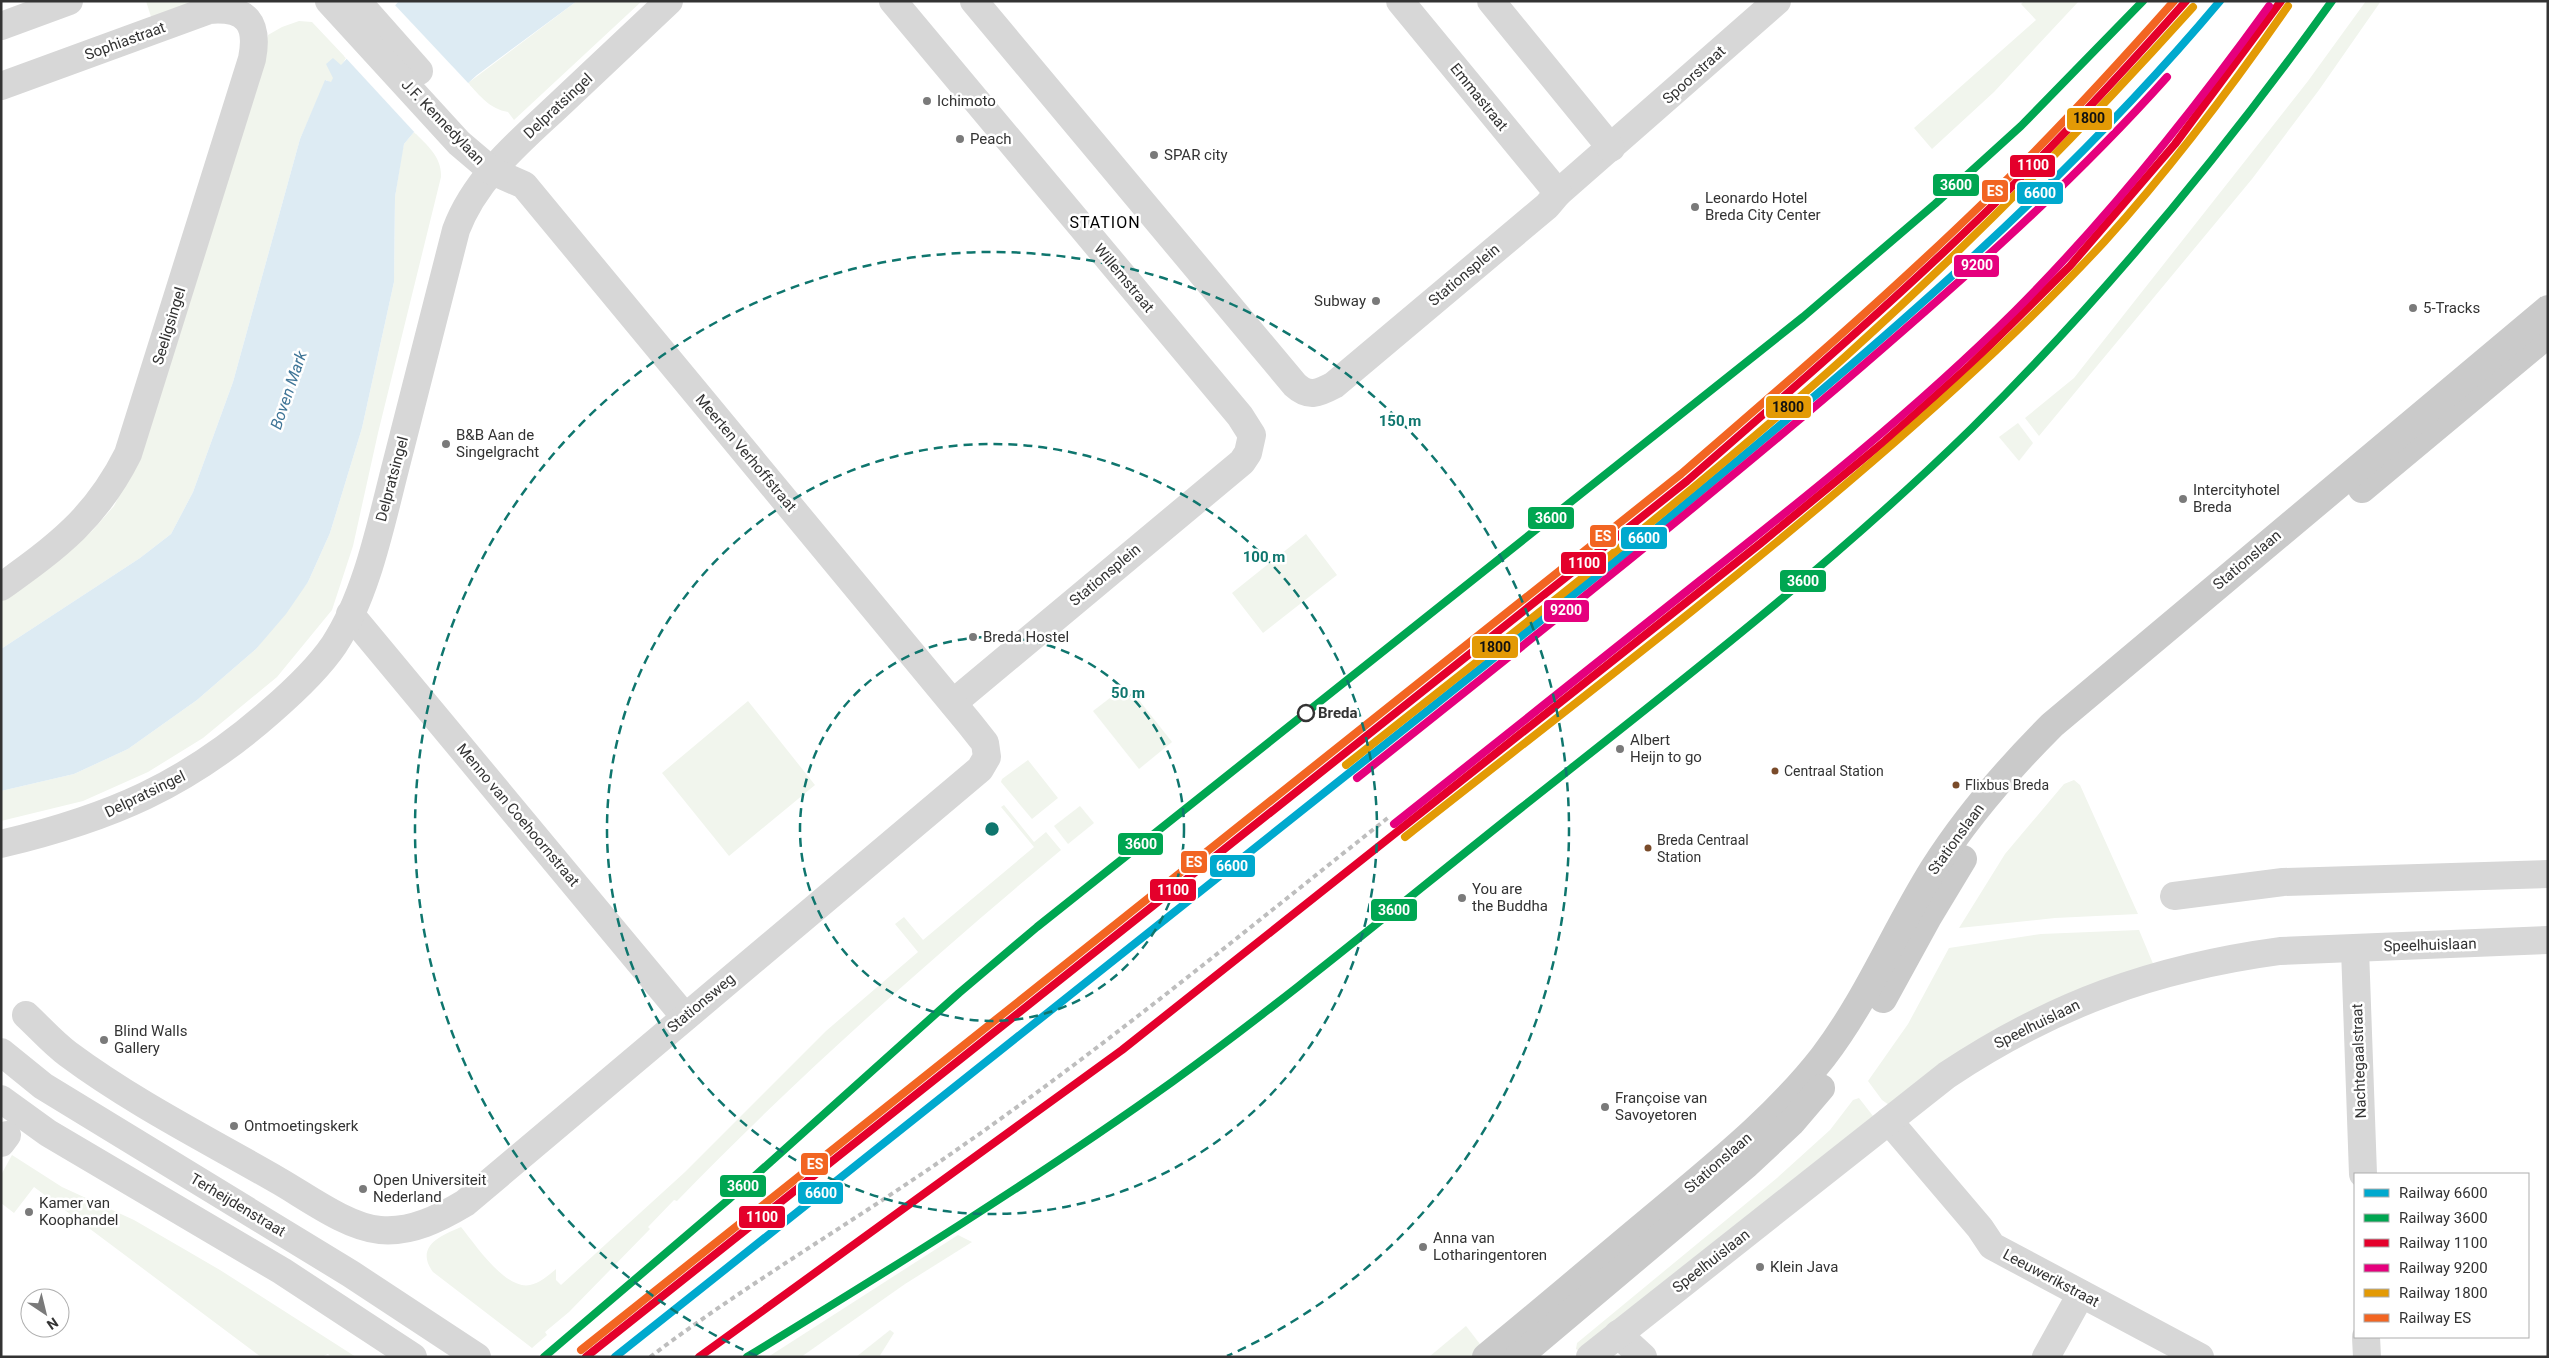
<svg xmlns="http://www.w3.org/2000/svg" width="2549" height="1358" viewBox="0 0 2549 1358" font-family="Roboto,sans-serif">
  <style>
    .green { fill: #f1f5ed }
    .water { fill: #ddebf3 }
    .pier { fill: #fff }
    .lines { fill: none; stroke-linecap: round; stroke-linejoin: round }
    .minor { stroke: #d7d7d7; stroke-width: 28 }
    .major { stroke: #cacaca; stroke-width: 28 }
    .rail { stroke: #bebebe; stroke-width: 4; stroke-dasharray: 5 4; stroke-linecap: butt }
    .rail-1-casing { stroke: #fff; stroke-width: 11 }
    .rail-2-casing { stroke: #fff; stroke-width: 11 }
    .rail-3-casing { stroke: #fff; stroke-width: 11 }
    .rail-4-casing { stroke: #fff; stroke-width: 11 }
    .rail-5-casing { stroke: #fff; stroke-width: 11 }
    .rail-6-casing { stroke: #fff; stroke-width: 11 }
    .rail-1 { stroke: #00a9ce; stroke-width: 8 }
    .rail-2 { stroke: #00a651; stroke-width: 8 }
    .rail-3 { stroke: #e4002b; stroke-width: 8 }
    .rail-4 { stroke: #e5007d; stroke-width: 8 }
    .rail-5 { stroke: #e39a05; stroke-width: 8 }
    .rail-6 { stroke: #f26522; stroke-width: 8 }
    .ring { fill: none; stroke: #0f766e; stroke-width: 2.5; stroke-dasharray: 9 6 }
    .poi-dot { fill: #7a7a7a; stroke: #fff; stroke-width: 2 }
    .stop-dot { fill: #fff; stroke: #333; stroke-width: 2.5 }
    .bus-dot { fill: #7a4b2a; stroke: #fff; stroke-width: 2 }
    .labels { text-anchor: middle; stroke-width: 5; stroke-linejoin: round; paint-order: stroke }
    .bus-label { font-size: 14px; fill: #333; stroke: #fff; text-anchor: start }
    .street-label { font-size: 15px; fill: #333; stroke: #fff }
    .poi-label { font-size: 15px; fill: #333; stroke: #fff; text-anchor: start }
    .stop-label { font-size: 15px; font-weight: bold; fill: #333; stroke: #fff; text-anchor: start }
    .neighbourhood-label { font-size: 16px; letter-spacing: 1px; fill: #000; stroke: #fff }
    .water-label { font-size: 16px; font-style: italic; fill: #3f7597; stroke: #fff }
    .centre { fill: #0f766e; stroke: #fff; stroke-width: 2.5 }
    .ring-label { font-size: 15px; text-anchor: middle; font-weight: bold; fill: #0f766e; stroke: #fff; stroke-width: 5; stroke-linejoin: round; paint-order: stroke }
    .line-badge { stroke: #fff; stroke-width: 2 }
    .badge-label { font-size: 14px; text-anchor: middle; font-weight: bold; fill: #fff }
    .pale-badge-label { font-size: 14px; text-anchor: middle; font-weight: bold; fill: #111 }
  </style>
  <rect width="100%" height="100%" fill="#fff"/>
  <g class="green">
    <path d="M146 1H213L153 23Z"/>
    <path d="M577 1H642L514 120 508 112C490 109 480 96 468 83Z"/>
    <path d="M2024 1H2079L1994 92 1932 149 1914 128 2036 20 2021 4Z"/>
    <path d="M2366 1H2381L2319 90 2252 179 2039 436 2025 418 2074 378 2308 81Z"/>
    <path d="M299 21 312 22 346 58 331 83 326 80 300 139 233 382 193 492 171 534 140 558 1 649V601L92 531 114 506 129 477 231 159 268 35 282 27Z"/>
    <path d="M414 132C427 145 442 157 441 177L378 433 353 546 332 610 277 677 203 738 148 772 83 801 1 821V791L74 774 128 749 197 700 256 649 308 582 330 533 362 428 394 282 395 197 402 153 404 144Z"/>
    <path d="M2018 423 2033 443 2019 461 1999 437Z"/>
    <path d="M1306 534 1337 575 1263 633 1232 593Z"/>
    <path d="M1127 685 1172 742 1139 769 1093 711Z"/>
    <path d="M748 701 815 785 729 856 662 773Z"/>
    <path d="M1028 760 1058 798 1032 819 1001 782 1002 779Z"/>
    <path d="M2074 780 2080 785 2138 914 2055 918 1959 928 2005 854 2064 784Z"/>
    <path d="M1004 805 1034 842 1046 832 1061 850C927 962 798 1076 677 1201L674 1200 648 1227 650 1229 569 1312 545 1332 547 1335 532 1348 433 1272C414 1246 442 1235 461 1227 475 1244 505 1290 530 1285 540 1283 549 1275 556 1269V1280L561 1285 685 1172 826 1031 918 952 895 924 904 917 923 940 1034 847 1001 807Z"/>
    <path d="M1080 806 1094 823 1068 844 1054 826Z"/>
    <path d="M2139 930 2154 966 1889 1105 1882 1100 1868 1081 1908 1024 1949 948 2041 934Z"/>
    <path d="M1859 1098 1873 1116 1579 1351 1576 1349 1577 1343 1777 1178 1830 1130 1853 1100Z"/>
    <path d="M12 1155 62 1187 134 1220 220 1270 356 1357H331L328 1354 321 1357H261L34 1187 14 1213 1 1203V1175Z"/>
    <path d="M958 1235 972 1242 905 1284 801 1357H768Z"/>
    <path d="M1466 1326 1483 1348 1472 1357H1429Z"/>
    <path d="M890 1330 894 1333 879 1357H856Z"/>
  </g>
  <path class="water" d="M399 1H577L477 75 414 132 404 144 395 197 394 282 362 428 330 533 308 582 286 614 256 649 197 700 128 749 74 774 1 791V649L140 558 171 534 193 492 233 382 300 139 325 80 331 82 333 78 326 64 333 58 341 65Z"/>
  <path class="pier" d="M393 3 470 85 416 134 344 56Z"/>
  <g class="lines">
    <g class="minor">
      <path d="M357 1 419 71"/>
      <path d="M893 1 1240 416 1252 435 1248 453 1242 462 953 703"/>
      <path d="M974 1 1295 385C1309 398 1319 393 1334 385L1547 206 1558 193 1777 1"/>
      <path d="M1400 1 1558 193"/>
      <path d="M1491 1 1611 148"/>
      <path d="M1 26 69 1"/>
      <path d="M1 86 209 10C247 7 259 23 252 59L128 454C96 518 58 546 1 587"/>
      <path d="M350 614 685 1017"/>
      <path d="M1 844C110 818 186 786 271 711 293 692 317 670 334 645 367 595 381 523 396 465 416 387 436 309 456 230 476 176 523 139 564 100 599 67 634 34 669 1"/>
      <path d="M2174 896 2283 882 2548 874"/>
      <path d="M2355 949 2363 1174"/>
      <path d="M26 1015C40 1028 53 1043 68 1054 134 1103 208 1140 279 1181 307 1197 347 1227 380 1230 411 1233 440 1218 465 1203L980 769 987 757 985 743 970 724 524 185 492 171 459 143 329 1"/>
      <path d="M1 1052 43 1086 351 1274 477 1357"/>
      <path d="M1 1099 48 1133 282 1271 413 1357"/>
      <path d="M1889 1121 1980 1228 1992 1246 2200 1357"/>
      <path d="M1 1143 7 1135"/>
      <path d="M1618 1334 1643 1357"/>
      <path d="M2366 1337 2367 1357"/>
      <path d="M1590 1357 1947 1075C2052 1005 2154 968 2280 951L2548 940"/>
      <path d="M2046 1357 2081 1294"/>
    </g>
    <g class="major">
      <path d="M2362 489 2548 334"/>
      <path d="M1883 999 1928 917 1963 859"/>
      <path d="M1486 1357C1545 1309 1603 1259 1661 1211 1718 1163 1777 1116 1823 1057 1868 998 1895 930 1934 868 1967 816 2008 769 2052 725L2548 309"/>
      <path d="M1518 1357 1746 1165 1792 1122 1821 1088"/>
    </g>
    <path class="rail" d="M650 1357C748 1283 855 1221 955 1151 1105 1047 1246 930 1389 817"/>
    <defs>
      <path id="rail-1" d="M615 1357 1642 540C1845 372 2050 204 2220 1"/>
      <g id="rail-2">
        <path d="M544 1357 728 1200 959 993 1037 927 1803 317 1935 204 2021 126 2143 1"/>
        <path d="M747 1357C891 1269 1035 1180 1172 1082 1292 995 1405 900 1521 808 1675 686 1831 566 1972 428 2105 296 2223 153 2332 1"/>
      </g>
      <g id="rail-3">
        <path d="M586 1357 1687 481C1789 392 1891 304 1988 210 2057 143 2122 73 2186 1"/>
        <path d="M699 1357 1122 1050 1761 543 1885 441 1968 367 2070 266 2175 144 2281 1"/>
      </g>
      <g id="rail-4">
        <path d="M1357 778C1519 649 1680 521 1838 387 1952 289 2066 190 2167 77"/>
        <path d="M1394 824C1495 744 1596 663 1697 583 1806 497 1915 410 2014 312 2108 218 2191 114 2269 6"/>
      </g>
      <g id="rail-5">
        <path d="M1346 765C1515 631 1686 500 1846 356 1968 246 2083 129 2193 7"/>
        <path d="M1405 837C1562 713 1721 592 1873 461 1953 392 2032 320 2104 242 2171 168 2231 88 2288 6"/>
      </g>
      <path id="rail-6" d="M581 1350 1681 474C1783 386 1885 298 1982 204 2049 139 2112 71 2174 1"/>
    </defs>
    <use href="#rail-1" class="rail-1-casing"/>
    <use href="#rail-2" class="rail-2-casing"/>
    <use href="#rail-3" class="rail-3-casing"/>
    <use href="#rail-4" class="rail-4-casing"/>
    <use href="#rail-5" class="rail-5-casing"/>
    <use href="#rail-6" class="rail-6-casing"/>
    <use href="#rail-1" class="rail-1"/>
    <use href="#rail-2" class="rail-2"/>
    <use href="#rail-3" class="rail-3"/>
    <use href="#rail-4" class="rail-4"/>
    <use href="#rail-5" class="rail-5"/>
    <use href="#rail-6" class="rail-6"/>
  </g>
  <g class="ring">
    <circle cx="992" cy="829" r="192"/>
    <circle cx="992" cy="829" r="385"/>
    <path d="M757 1356A577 577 0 1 1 1227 1356"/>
  </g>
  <g class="poi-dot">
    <circle cx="927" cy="101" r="5"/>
    <circle cx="960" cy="139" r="5"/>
    <circle cx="1154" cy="155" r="5"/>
    <circle cx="1695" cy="207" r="5"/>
    <circle cx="1376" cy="301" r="5"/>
    <circle cx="2413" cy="308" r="5"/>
    <circle cx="446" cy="444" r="5"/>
    <circle cx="2183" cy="499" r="5"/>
    <circle cx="973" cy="637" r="5"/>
    <circle cx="1620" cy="749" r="5"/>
    <circle cx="1462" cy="898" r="5"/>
    <circle cx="104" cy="1040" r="5"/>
    <circle cx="1605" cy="1107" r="5"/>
    <circle cx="234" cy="1126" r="5"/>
    <circle cx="363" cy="1189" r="5"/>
    <circle cx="29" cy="1212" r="5"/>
    <circle cx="1423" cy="1247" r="5"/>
    <circle cx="1760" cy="1267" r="5"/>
  </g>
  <circle class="stop-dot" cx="1306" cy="713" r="8"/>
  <g class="bus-dot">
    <circle cx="1775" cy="771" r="4.5"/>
    <circle cx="1956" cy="785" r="4.5"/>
    <circle cx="1648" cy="848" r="4.5"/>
  </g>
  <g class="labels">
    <g class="bus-label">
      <text x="1784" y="776">Centraal Station</text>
      <text x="1965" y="790">Flixbus Breda</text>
      <text x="1657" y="845">Breda Centraal<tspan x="1657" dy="17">Station</tspan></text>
    </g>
    <g class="street-label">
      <text transform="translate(125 41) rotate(-20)" y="5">Sophiastraat</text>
      <text transform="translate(1694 75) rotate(-42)" y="5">Spoorstraat</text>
      <text transform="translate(1479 97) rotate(51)" y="5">Emmastraat</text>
      <text transform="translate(558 106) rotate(-43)" y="5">Delpratsingel</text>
      <text transform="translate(443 122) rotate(46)" y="5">J.F. Kennedylaan</text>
      <text transform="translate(1464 275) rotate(-40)" y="5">Stationsplein</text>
      <text transform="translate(1124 278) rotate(50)" y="5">Willemstraat</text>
      <text transform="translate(169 326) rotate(-73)" y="5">Seeligsingel</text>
      <text transform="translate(746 453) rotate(50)" y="5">Meerten Verhoffstraat</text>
      <text transform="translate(392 479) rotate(-75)" y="5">Delpratsingel</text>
      <text transform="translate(2247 560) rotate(-40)" y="5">Stationslaan</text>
      <text transform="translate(1105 575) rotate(-40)" y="5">Stationsplein</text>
      <text transform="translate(145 794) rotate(-26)" y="5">Delpratsingel</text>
      <text transform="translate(518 815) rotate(50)" y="5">Menno van Coehoornstraat</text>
      <text transform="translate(1956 839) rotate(-54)" y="5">Stationslaan</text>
      <text transform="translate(2430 945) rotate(-2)" y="5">Speelhuislaan</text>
      <text transform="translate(701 1003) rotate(-40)" y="5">Stationsweg</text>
      <text transform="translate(2037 1024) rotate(-26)" y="5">Speelhuislaan</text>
      <text transform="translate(2359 1061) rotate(-92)" y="5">Nachtegaalstraat</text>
      <text transform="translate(1718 1163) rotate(-41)" y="5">Stationslaan</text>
      <text transform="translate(238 1205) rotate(31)" y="5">Terheijdenstraat</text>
      <text transform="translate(1711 1261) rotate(-38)" y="5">Speelhuislaan</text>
      <text transform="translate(2051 1278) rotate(28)" y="5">Leeuwerikstraat</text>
    </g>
    <g class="poi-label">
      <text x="937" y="106">Ichimoto</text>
      <text x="970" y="144">Peach</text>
      <text x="1164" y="160">SPAR city</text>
      <text x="1705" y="203">Leonardo Hotel<tspan x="1705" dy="17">Breda City Center</tspan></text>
      <text x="1366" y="306" text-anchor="end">Subway</text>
      <text x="2423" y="313">5-Tracks</text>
      <text x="456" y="440">B&amp;B Aan de<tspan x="456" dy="17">Singelgracht</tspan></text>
      <text x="2193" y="495">Intercityhotel<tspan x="2193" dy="17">Breda</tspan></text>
      <text x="983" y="642">Breda Hostel</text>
      <text x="1630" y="745">Albert<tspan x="1630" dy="17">Heijn to go</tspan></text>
      <text x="1472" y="894">You are<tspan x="1472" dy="17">the Buddha</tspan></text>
      <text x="114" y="1036">Blind Walls<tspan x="114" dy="17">Gallery</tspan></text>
      <text x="1615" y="1103">Françoise van<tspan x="1615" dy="17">Savoyetoren</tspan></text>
      <text x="244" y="1131">Ontmoetingskerk</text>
      <text x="373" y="1185">Open Universiteit<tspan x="373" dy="17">Nederland</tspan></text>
      <text x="39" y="1208">Kamer van<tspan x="39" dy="17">Koophandel</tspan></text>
      <text x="1433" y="1243">Anna van<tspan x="1433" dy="17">Lotharingentoren</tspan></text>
      <text x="1770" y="1272">Klein Java</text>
    </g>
    <g class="stop-label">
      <text x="1318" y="718">Breda</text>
    </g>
    <g class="neighbourhood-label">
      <text x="1105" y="228">STATION</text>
    </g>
    <g class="water-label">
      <text transform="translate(288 390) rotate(-71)" y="6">Boven Mark</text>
    </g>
  </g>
  <circle cx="992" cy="829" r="8" class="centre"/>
  <g class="ring-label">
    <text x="1400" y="426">150 m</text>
    <text x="1264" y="562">100 m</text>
    <text x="1128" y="698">50 m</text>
  </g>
  <g class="line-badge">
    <rect x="2066" y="107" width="47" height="24" rx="5" fill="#e39a05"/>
    <rect x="2009" y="154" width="47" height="24" rx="5" fill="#e4002b"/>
    <rect x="1932" y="173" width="48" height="24" rx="5" fill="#00a651"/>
    <rect x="1981" y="179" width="28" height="24" rx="5" fill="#f26522"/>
    <rect x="2016" y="181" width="48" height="24" rx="5" fill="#00a9ce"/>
    <rect x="1953" y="254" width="47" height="24" rx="5" fill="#e5007d"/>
    <rect x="1765" y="395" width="47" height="24" rx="5" fill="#e39a05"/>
    <rect x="1527" y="506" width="48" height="24" rx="5" fill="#00a651"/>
    <rect x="1589" y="524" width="28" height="24" rx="5" fill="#f26522"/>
    <rect x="1620" y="526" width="48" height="24" rx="5" fill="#00a9ce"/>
    <rect x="1560" y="551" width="47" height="24" rx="5" fill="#e4002b"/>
    <rect x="1779" y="569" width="48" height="24" rx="5" fill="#00a651"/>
    <rect x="1543" y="599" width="47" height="24" rx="5" fill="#e5007d"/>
    <rect x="1471" y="635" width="48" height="24" rx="5" fill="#e39a05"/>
    <rect x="1117" y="832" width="47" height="24" rx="5" fill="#00a651"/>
    <rect x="1180" y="850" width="28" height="24" rx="5" fill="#f26522"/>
    <rect x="1209" y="854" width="47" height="24" rx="5" fill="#00a9ce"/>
    <rect x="1149" y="878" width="48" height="24" rx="5" fill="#e4002b"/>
    <rect x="1370" y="898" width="48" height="24" rx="5" fill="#00a651"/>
    <rect x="800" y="1152" width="29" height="24" rx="5" fill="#f26522"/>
    <rect x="719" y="1174" width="48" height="24" rx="5" fill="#00a651"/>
    <rect x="797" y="1181" width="47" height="24" rx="5" fill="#00a9ce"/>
    <rect x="738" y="1205" width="48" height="24" rx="5" fill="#e4002b"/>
  </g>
  <g class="badge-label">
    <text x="2033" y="170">1100</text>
    <text x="1956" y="190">3600</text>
    <text x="1995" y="196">ES</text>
    <text x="2040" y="198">6600</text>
    <text x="1977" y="270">9200</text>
    <text x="1551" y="523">3600</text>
    <text x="1603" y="541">ES</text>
    <text x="1644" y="543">6600</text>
    <text x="1584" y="568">1100</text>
    <text x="1803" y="586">3600</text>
    <text x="1566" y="615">9200</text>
    <text x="1141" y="849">3600</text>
    <text x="1194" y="867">ES</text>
    <text x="1232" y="871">6600</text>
    <text x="1173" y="895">1100</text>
    <text x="1394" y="915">3600</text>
    <text x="815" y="1169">ES</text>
    <text x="743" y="1191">3600</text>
    <text x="821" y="1198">6600</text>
    <text x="762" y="1222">1100</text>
  </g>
  <g class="pale-badge-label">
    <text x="2089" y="123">1800</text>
    <text x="1788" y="412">1800</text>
    <text x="1495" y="652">1800</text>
  </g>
  <rect width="2549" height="1358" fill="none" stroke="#333333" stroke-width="5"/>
  <rect x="2354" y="1173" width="175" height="165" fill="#ffffff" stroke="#adadad"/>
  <rect x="2364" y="1189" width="25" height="8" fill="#00a9ce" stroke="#adadad"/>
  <text x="2399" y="1198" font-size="15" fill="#333333">Railway 6600</text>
  <rect x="2364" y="1214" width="25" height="8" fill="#00a651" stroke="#adadad"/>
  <text x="2399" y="1223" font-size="15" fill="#333333">Railway 3600</text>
  <rect x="2364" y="1239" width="25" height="8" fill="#e4002b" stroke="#adadad"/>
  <text x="2399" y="1248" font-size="15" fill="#333333">Railway 1100</text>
  <rect x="2364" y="1264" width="25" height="8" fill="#e5007d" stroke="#adadad"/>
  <text x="2399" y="1273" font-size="15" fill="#333333">Railway 9200</text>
  <rect x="2364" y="1289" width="25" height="8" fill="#e39a05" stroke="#adadad"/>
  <text x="2399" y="1298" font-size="15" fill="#333333">Railway 1800</text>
  <rect x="2364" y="1314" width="25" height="8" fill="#f26522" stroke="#adadad"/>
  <text x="2399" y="1323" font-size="15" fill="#333333">Railway ES</text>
  <g transform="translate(45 1313) rotate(145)"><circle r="24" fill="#ffffff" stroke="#adadad"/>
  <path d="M0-4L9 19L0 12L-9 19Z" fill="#7a7a7a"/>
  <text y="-8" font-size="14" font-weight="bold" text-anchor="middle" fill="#333333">N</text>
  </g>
</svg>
